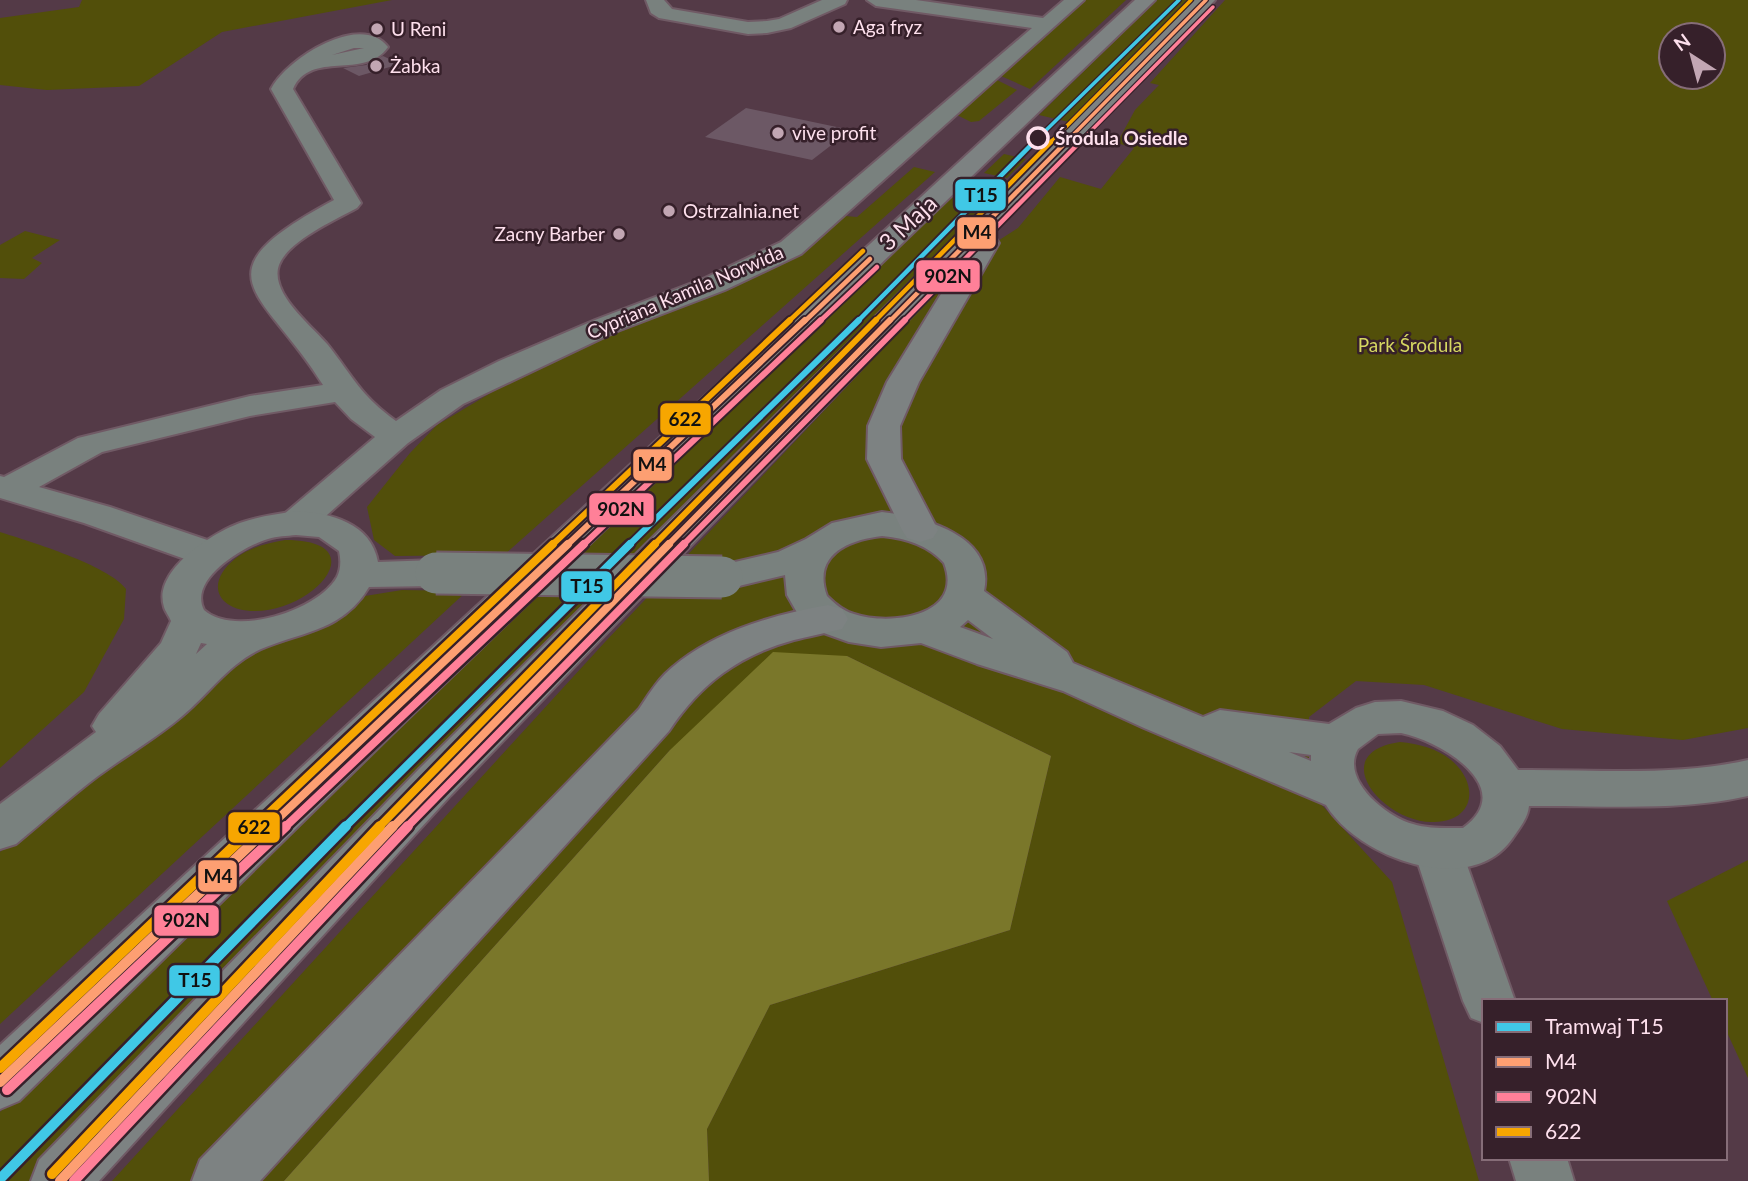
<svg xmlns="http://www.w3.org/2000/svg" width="1748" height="1181" viewBox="0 0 1748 1181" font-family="Lato,sans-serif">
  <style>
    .green { fill: #524f0a; fill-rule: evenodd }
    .forest { fill: #7a772a }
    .building { fill: #6c5865 }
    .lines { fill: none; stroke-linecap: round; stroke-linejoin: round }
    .minor-casing { stroke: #705a65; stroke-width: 4 }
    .tertiary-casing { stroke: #705a65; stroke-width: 4 }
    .secondary-casing { stroke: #705a65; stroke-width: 4 }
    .minor { fill: #79817e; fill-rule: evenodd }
    .tertiary { fill: #79817e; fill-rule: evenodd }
    .secondary { fill: #7d8282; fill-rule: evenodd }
    .tertiary-bridge-casing { stroke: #705a65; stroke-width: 45; stroke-linecap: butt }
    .tertiary-bridge { stroke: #79817e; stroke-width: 41 }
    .bus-1-far4-casing { stroke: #36202a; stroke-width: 6 }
    .bus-1-far3-casing { stroke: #36202a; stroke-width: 8 }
    .bus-1-far2-casing { stroke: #36202a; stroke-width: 10 }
    .bus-1-far1-casing { stroke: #36202a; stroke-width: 13 }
    .bus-1-casing { stroke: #36202a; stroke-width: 15 }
    .bus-2-far4-casing { stroke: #36202a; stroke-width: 6 }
    .bus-2-far3-casing { stroke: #36202a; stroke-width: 8 }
    .bus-2-far2-casing { stroke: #36202a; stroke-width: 10 }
    .bus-2-far1-casing { stroke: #36202a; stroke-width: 13 }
    .bus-2-casing { stroke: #36202a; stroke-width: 15 }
    .bus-3-far4-casing { stroke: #36202a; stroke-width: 6 }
    .bus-3-far3-casing { stroke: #36202a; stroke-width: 8 }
    .bus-3-far2-casing { stroke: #36202a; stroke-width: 10 }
    .bus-3-far1-casing { stroke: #36202a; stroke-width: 13 }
    .bus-3-casing { stroke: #36202a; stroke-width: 15 }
    .bus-1-far4 { stroke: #fd9f72; stroke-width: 3.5 }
    .bus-1-far3 { stroke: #fd9f72; stroke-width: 4.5 }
    .bus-1-far2 { stroke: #fd9f72; stroke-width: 6 }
    .bus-1-far1 { stroke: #fd9f72; stroke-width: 8 }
    .bus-1 { stroke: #fd9f72; stroke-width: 10 }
    .bus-2-far4 { stroke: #ff8098; stroke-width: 3.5 }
    .bus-2-far3 { stroke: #ff8098; stroke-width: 4.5 }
    .bus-2-far2 { stroke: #ff8098; stroke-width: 6 }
    .bus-2-far1 { stroke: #ff8098; stroke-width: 8 }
    .bus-2 { stroke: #ff8098; stroke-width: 10 }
    .bus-3-far4 { stroke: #f7a600; stroke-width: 3.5 }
    .bus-3-far3 { stroke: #f7a600; stroke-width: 4.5 }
    .bus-3-far2 { stroke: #f7a600; stroke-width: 6 }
    .bus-3-far1 { stroke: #f7a600; stroke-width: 8 }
    .bus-3 { stroke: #f7a600; stroke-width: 10 }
    .tram-1-far4-casing { stroke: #36202a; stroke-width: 6 }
    .tram-1-far3-casing { stroke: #36202a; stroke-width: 8 }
    .tram-1-far2-casing { stroke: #36202a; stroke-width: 10 }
    .tram-1-far1-casing { stroke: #36202a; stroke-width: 13 }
    .tram-1-casing { stroke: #36202a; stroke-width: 15 }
    .tram-1-far4 { stroke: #40c8e6; stroke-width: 3.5 }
    .tram-1-far3 { stroke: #40c8e6; stroke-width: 4.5 }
    .tram-1-far2 { stroke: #40c8e6; stroke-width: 6 }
    .tram-1-far1 { stroke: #40c8e6; stroke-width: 8 }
    .tram-1 { stroke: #40c8e6; stroke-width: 10 }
    .poi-dot { fill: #c2a6b3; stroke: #36202a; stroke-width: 2.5 }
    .stop-dot { fill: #36202a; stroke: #fee0ed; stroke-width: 3.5 }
    .labels { text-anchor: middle; stroke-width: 5; stroke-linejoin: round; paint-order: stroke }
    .far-poi-label { font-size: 19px; fill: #fee0ed; stroke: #36202a; text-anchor: start }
    .far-stop-label { font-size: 19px; font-weight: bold; fill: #fee0ed; stroke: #36202a; text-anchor: start }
    .far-street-label { font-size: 19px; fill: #fee0ed; stroke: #36202a }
    .far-park-label { font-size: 19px; fill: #d5d761; stroke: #36202a }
    .street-label { font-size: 23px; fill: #fee0ed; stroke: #36202a }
    .line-badge { stroke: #36202a; stroke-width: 2.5 }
    .pale-badge-label { font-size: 19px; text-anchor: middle; font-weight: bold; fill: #111 }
  </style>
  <rect width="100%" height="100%" fill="#543a47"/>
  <g class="green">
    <path d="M82 0H392L222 32 139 86 47 90 0 85V18L79 7Z"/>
    <path d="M1086 0H1126L1030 89 1001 76Z"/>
    <path d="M1157 0H1195L1073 123 1039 115Z"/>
    <path d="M1225 0H1748V728L1683 740 1562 729 1424 685 1356 681 1309 717V791L1392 882 1479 1181H709L707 1129 770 1005 1010 930 1051 756 847 656 670 750 284 1181H112L605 642 965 262 1018 228 1060 177 1101 189 1134 148 1117 143 1135 110 1159 85 1150 83ZM1671 35H1713V77H1671Z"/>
    <path d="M997 80 1017 90 979 121 971 122 957 115Z"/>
    <path d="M1004 154 1026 159 1007 178 984 173Z"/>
    <path d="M914 167 935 172 504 555 395 556 374 540 367 507 410 453 437 425 511 381 573 351 726 289 789 258 845 216 857 217Z"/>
    <path d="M970 177 1010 186 347 843 29 1181H0V1112L202 904Z"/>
    <path d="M25 231 60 240 32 258 42 263 24 279 0 278V245Z"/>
    <path d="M0 532C31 542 108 565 126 589L124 619 84 692 0 768Z"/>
    <path d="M285 540C376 540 315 611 255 611 217 611 204 583 236 558 250 547 268 543 285 540Z"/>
    <path d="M402 590 467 591 0 1024V852L133 750 236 655 365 596Z"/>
    <path d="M1400 742C1419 744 1436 748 1451 760 1479 783 1476 821 1434 822 1384 824 1324 753 1400 742Z"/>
    <path d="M1748 860V1078L1725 1028V1001H1713L1667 901Z"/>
  </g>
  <path class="forest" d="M773 652 847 656 1051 756 1010 930 770 1005 707 1129 709 1181H284L670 750Z"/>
  <g class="building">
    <path d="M383 56 400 64 359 76 343 68 366 65Z"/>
    <path d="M746 108 851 130 812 160 705 137Z"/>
  </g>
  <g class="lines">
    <defs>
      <g id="minor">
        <path d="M646 0H664L672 9 748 22 767 21 779 19 822 0H847L845 4 791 28 767 33 748 34 659 18 651 13Z"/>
        <path d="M867 0H916L1043 18 1064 0H1084L801 254 725 290 615 332 463 404 408 443 309 531 296 535 283 531 278 523 283 515 375 437 351 419 335 402 250 416 102 452 39 487 110 507 222 545 228 554 222 563 209 566 196 563 84 523 0 498V476L4 477 78 438 250 396 323 385C263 288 192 276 334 200L271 89C286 59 361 11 388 47 364 81 311 49 293 89L361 203 357 208C335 220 288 241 279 265 269 293 312 326 328 345 354 378 360 395 396 421L441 390 499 361 595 320 705 278 781 242 1032 28 876 6ZM354 48H364L332 55Z"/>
        <path d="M1437 828 1454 834 1461 848 1515 1001H1484V1023L1471 1018 1463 1001 1413 848 1420 834Z"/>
        <path d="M1509 1158H1567L1574 1181H1516Z"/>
      </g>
      <g id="tertiary">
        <path d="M296 511C331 513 371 523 378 562L436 560 449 564 455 573 449 582 436 586 369 587C344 629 307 631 266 647 231 660 209 694 181 717 155 739 125 756 98 776 70 797 44 821 16 844L0 849V804L96 732 92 726 99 714 161 643 171 621C169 616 165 611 164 607 152 570 215 531 243 522 260 516 278 514 296 511ZM296 535 319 537 339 551C341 560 341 569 337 577 318 611 234 637 204 610 188 579 244 546 268 539 277 536 287 536 296 535ZM201 643 207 644 196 654Z"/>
        <path d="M882 512C923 517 996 535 984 591L1067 652 1073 663 1203 717 1220 710 1329 724 1356 708 1375 702 1401 701 1443 711 1473 725 1500 746 1518 770C1593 769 1674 777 1748 760V796C1678 812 1601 805 1529 806 1528 818 1519 829 1512 839 1470 899 1358 858 1326 805L1144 728 1063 691 977 664 921 643 881 647 849 642 821 632 799 616 787 595 785 575 722 590 709 586 703 577 709 568 778 552 806 539 832 523ZM882 536C905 538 928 545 944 563 965 617 889 626 854 614 843 611 835 604 827 596 812 555 848 540 882 536ZM968 620 993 639 960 627ZM1401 733C1441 741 1519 788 1463 828 1447 828 1429 829 1413 824 1387 817 1340 780 1358 749L1378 734ZM1289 752 1311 755V761Z"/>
      </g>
      <g id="secondary">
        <path d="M1135 0H1155L390 736 19 1101 0 1109V1045Z"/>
        <path d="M1195 0H1215L989 236 995 237 999 243 919 382 900 426 901 459 938 530 933 538 920 542 907 538 902 530 867 459 868 426 887 382 955 271 451 795 99 1181H31L39 1160 419 769Z"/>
        <path d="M828 605 842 609 848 619 842 629C826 633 810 636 794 640 739 655 700 684 669 731L260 1181H192L200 1160 639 709C647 697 655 684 665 674 708 633 771 615 828 605Z"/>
      </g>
    </defs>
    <use href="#minor" class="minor-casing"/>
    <use href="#tertiary" class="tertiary-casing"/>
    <use href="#secondary" class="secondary-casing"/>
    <use href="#minor" class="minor"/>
    <use href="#tertiary" class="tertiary"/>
    <use href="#secondary" class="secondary"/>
    <defs>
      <path id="tertiary-bridge" d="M436 573 722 577"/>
    </defs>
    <use href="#tertiary-bridge" class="tertiary-bridge-casing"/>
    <use href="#tertiary-bridge" class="tertiary-bridge"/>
    <defs>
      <path id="bus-1-far4" d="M1065 143 1206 0"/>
      <g id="bus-1-far3">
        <path d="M804 322 870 259"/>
        <path d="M889 322 1067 141"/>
      </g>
      <g id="bus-1-far2">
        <path d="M566 546 805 320"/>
        <path d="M667 546 890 320"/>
      </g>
      <g id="bus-1-far1">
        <path d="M268 828 568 544"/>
        <path d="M392 828 669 544"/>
      </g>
      <g id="bus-1">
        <path d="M0 1082 270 826"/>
        <path d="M60 1181 393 826"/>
      </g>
      <path id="bus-2-far4" d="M1079 143 1213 7"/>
      <g id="bus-2-far3">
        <path d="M819 322 877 267"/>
        <path d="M903 322 1081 141"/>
      </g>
      <g id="bus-2-far2">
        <path d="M582 546 821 320"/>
        <path d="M682 546 905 320"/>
      </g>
      <g id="bus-2-far1">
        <path d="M284 828 584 544"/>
        <path d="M406 828 684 544"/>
      </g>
      <g id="bus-2">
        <path d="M7 1090 286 826"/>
        <path d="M74 1181 408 826"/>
      </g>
      <path id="bus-3-far4" d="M1050 143 1191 0"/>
      <g id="bus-3-far3">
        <path d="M788 322 863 251"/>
        <path d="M874 322 1052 141"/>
      </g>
      <g id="bus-3-far2">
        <path d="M551 546 790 320"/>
        <path d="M653 546 876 320"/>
      </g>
      <g id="bus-3-far1">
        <path d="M253 828 553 544"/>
        <path d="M378 828 655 544"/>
      </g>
      <g id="bus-3">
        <path d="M0 1068 255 826"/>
        <path d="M52 1174 380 826"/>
      </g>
    </defs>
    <use href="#bus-1-far4" class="bus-1-far4-casing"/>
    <use href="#bus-1-far3" class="bus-1-far3-casing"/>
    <use href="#bus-1-far2" class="bus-1-far2-casing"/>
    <use href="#bus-1-far1" class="bus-1-far1-casing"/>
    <use href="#bus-1" class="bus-1-casing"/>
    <use href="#bus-2-far4" class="bus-2-far4-casing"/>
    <use href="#bus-2-far3" class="bus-2-far3-casing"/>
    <use href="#bus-2-far2" class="bus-2-far2-casing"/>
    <use href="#bus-2-far1" class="bus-2-far1-casing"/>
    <use href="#bus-2" class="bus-2-casing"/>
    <use href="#bus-3-far4" class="bus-3-far4-casing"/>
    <use href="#bus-3-far3" class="bus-3-far3-casing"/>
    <use href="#bus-3-far2" class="bus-3-far2-casing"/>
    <use href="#bus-3-far1" class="bus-3-far1-casing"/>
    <use href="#bus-3" class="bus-3-casing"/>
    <use href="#bus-1-far4" class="bus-1-far4"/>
    <use href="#bus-1-far3" class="bus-1-far3"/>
    <use href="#bus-1-far2" class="bus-1-far2"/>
    <use href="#bus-1-far1" class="bus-1-far1"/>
    <use href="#bus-1" class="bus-1"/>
    <use href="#bus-2-far4" class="bus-2-far4"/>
    <use href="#bus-2-far3" class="bus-2-far3"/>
    <use href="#bus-2-far2" class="bus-2-far2"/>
    <use href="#bus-2-far1" class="bus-2-far1"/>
    <use href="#bus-2" class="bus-2"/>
    <use href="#bus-3-far4" class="bus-3-far4"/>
    <use href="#bus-3-far3" class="bus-3-far3"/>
    <use href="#bus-3-far2" class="bus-3-far2"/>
    <use href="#bus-3-far1" class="bus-3-far1"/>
    <use href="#bus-3" class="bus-3"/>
    <defs>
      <path id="tram-1-far4" d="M1033 143 1179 0"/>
      <path id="tram-1-far3" d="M857 322 1035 141"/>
      <path id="tram-1-far2" d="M628 546 859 320"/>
      <path id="tram-1-far1" d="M344 828 630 544"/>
      <path id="tram-1" d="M0 1179 346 826"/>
    </defs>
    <use href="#tram-1-far4" class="tram-1-far4-casing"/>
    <use href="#tram-1-far3" class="tram-1-far3-casing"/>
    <use href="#tram-1-far2" class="tram-1-far2-casing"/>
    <use href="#tram-1-far1" class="tram-1-far1-casing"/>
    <use href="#tram-1" class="tram-1-casing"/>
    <use href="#tram-1-far4" class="tram-1-far4"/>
    <use href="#tram-1-far3" class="tram-1-far3"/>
    <use href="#tram-1-far2" class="tram-1-far2"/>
    <use href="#tram-1-far1" class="tram-1-far1"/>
    <use href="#tram-1" class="tram-1"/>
  </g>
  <g class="poi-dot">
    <circle cx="839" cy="27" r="7"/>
    <circle cx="377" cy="29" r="7"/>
    <circle cx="376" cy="66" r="7"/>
    <circle cx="778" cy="133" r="7"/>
    <circle cx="669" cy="211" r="7"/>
    <circle cx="619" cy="234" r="7"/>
  </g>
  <circle class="stop-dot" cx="1038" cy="138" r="10"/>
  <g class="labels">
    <g class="far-poi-label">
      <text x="853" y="34">Aga fryz</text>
      <text x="391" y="36">U Reni</text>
      <text x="390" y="73">Żabka</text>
      <text x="792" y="140">vive profit</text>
      <text x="683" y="218">Ostrzalnia.net</text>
      <text x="605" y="241" text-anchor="end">Zacny Barber</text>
    </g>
    <g class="far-stop-label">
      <text x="1055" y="145">Środula Osiedle</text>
    </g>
    <g class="far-street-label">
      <text transform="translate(685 292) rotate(-23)" y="7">Cypriana Kamila Norwida</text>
    </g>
    <g class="far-park-label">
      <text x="1410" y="352">Park Środula</text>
    </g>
    <g class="street-label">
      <text transform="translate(908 223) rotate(-43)" y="8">3 Maja</text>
    </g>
  </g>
  <g class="line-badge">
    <rect x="954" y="178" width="53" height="34" rx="7" fill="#40c8e6"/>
    <rect x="956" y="216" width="41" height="34" rx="7" fill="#fd9f72"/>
    <rect x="915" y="259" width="66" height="34" rx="7" fill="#ff8098"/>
    <rect x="659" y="402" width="53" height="34" rx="7" fill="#f7a600"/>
    <rect x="632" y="448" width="41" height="34" rx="7" fill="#fd9f72"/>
    <rect x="588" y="492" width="67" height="34" rx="7" fill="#ff8098"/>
    <rect x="560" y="570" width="53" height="33" rx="7" fill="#40c8e6"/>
    <rect x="227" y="811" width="54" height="33" rx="7" fill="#f7a600"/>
    <rect x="197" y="859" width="41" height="34" rx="7" fill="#fd9f72"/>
    <rect x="153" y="904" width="67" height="33" rx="7" fill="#ff8098"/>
    <rect x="168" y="964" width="53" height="33" rx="7" fill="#40c8e6"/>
  </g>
  <g class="pale-badge-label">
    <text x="981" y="202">T15</text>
    <text x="977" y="239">M4</text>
    <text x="948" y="283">902N</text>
    <text x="685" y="426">622</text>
    <text x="652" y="471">M4</text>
    <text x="621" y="516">902N</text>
    <text x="587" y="593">T15</text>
    <text x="254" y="834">622</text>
    <text x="218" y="883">M4</text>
    <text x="186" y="927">902N</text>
    <text x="195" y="987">T15</text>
  </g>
  <rect x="1482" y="999" width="245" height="161" fill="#36202a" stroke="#866d78" stroke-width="2"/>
  <rect x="1496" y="1022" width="35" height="10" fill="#40c8e6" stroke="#866d78" stroke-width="2"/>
  <text x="1545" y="1034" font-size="21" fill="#fee0ed">Tramwaj T15</text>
  <rect x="1496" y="1057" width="35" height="10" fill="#fd9f72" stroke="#866d78" stroke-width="2"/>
  <text x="1545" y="1069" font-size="21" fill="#fee0ed">M4</text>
  <rect x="1496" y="1092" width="35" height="10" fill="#ff8098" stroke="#866d78" stroke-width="2"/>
  <text x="1545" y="1104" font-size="21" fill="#fee0ed">902N</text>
  <rect x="1496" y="1127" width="35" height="10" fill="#f7a600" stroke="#866d78" stroke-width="2"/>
  <text x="1545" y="1139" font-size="21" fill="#fee0ed">622</text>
  <g transform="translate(1692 56) rotate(324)"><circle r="33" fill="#36202a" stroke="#866d78" stroke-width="2"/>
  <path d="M0-5L12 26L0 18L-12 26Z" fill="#c2a6b3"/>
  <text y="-10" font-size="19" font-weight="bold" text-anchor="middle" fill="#fee0ed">N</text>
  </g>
</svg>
